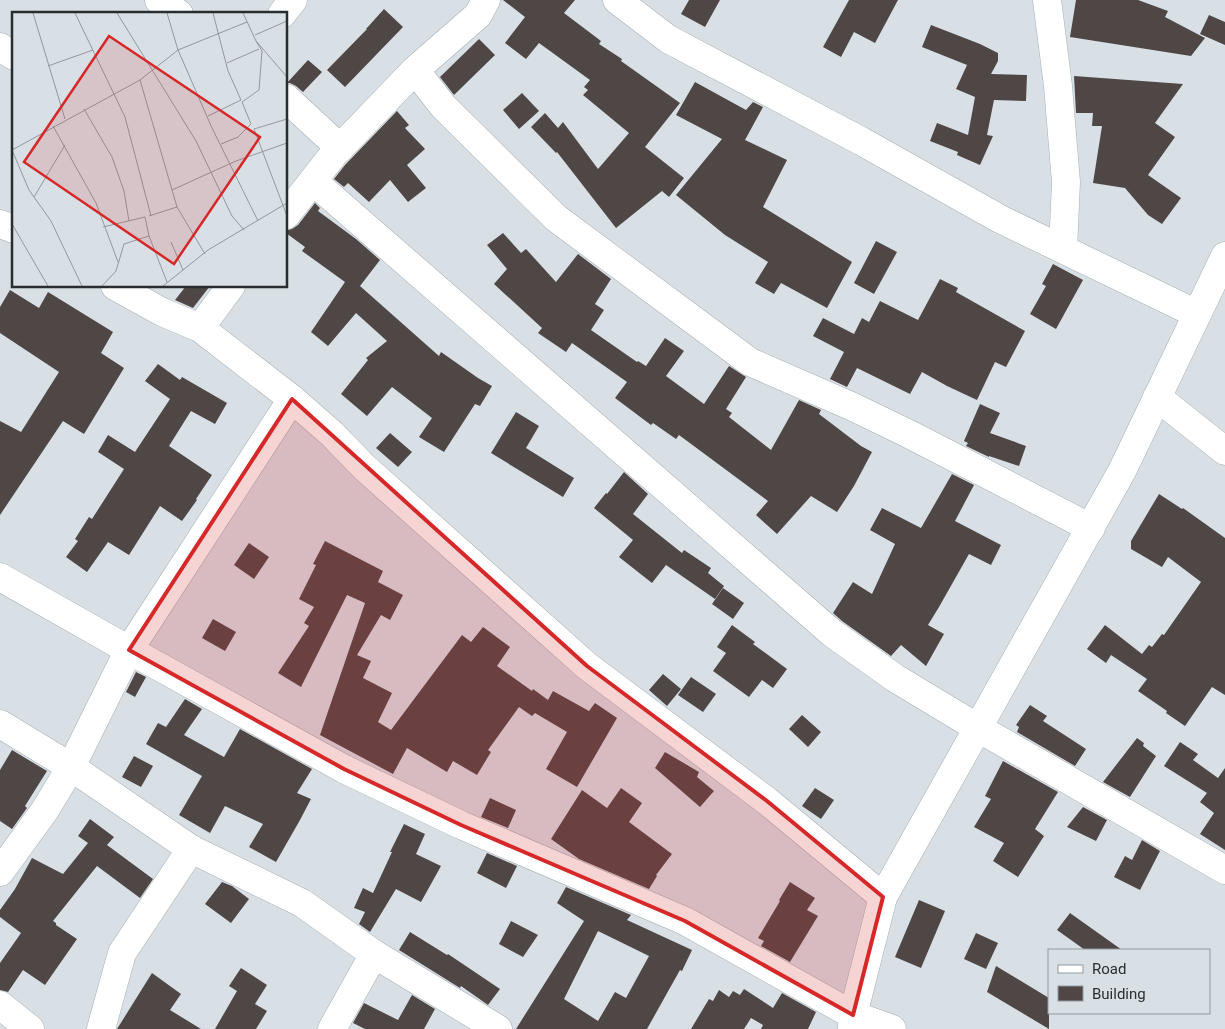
<svg xmlns="http://www.w3.org/2000/svg" width="1225" height="1029" viewBox="0 0 1225 1029" font-family="Roboto,sans-serif">
  <style>
    .building { fill: #4f4746; fill-rule: evenodd }
    .lines { fill: none; stroke-linecap: round; stroke-linejoin: round }
    .street-casing { stroke: #a7aeb4; stroke-width: 29 }
    .street { stroke: #fff; stroke-width: 28 }
    .marked { fill: #d62828; fill-opacity: 0.2; stroke: #d62828; stroke-width: 4; stroke-linejoin: round }
    .inset-road { fill: none; stroke: #92989d; stroke-width: 1 }
    .view { fill: #d62828; fill-opacity: 0.15; stroke: #d62828; stroke-width: 2.5 }
    .inset-edge { fill: none; stroke: #2a2d2f; stroke-width: 2.5 }
  </style>
  <rect width="100%" height="100%" fill="#d8e0e6"/>
  <g class="building">
    <path d="M503 0H575L564 13 601 41 599 44 622 59 621 61 680 103 645 147 684 178 669 197 662 191 616 228 557 152 556 153 531 127 545 113 558 128 563 122 598 169 629 133 583 95 588 90 584 87 590 80 539 43 526 59 505 43 525 17Z"/>
    <path d="M689 0H720L705 27 681 14Z"/>
    <path d="M849 0H898L875 43 854 32 841 57 823 47Z"/>
    <path d="M1076 0H1138L1168 11 1165 17 1205 38 1191 56 1070 37Z"/>
    <path d="M384 9 403 27 345 87 327 70 367 29H366Z"/>
    <path d="M1209 15 1225 22V45L1200 34Z"/>
    <path d="M931 25 980 44 998 53V61L991 74 1027 75 1026 101 994 100 987 135 993 136 980 165 957 155 958 152 930 141 937 123 968 135 975 97 956 89 967 65 922 47Z"/>
    <path d="M479 39 495 55 454 95 440 77Z"/>
    <path d="M308 60 322 72 303 92 296 86 290 83H287Z"/>
    <path d="M1074 76 1183 84 1155 123 1175 137 1148 175 1181 198 1162 224 1148 215 1125 188 1093 183 1102 126H1092L1093 113H1076Z"/>
    <path d="M695 82 746 110 753 102 763 107 745 140 787 160 763 207 852 262 827 308 781 283 774 294 755 283 768 262 725 235 676 195 722 139 676 115Z"/>
    <path d="M522 93 539 111 519 129 503 110Z"/>
    <path d="M397 111 409 125 405 128 425 149 407 165 426 188 408 202 390 180 369 202 348 183 344 187 334 179 345 165Z"/>
    <path d="M315 203 320 208 318 211 356 239 380 260 360 286 439 356 441 352 478 378 492 386 480 406 475 404 444 452 419 437 432 418 392 387 367 416 341 394 368 360 366 358 387 341 356 313 328 346 311 332 345 282 302 251 305 247 286 233 288 230 292 229 298 225Z"/>
    <path d="M503 233 521 253 526 249 556 282 578 254 611 279 595 304 604 310 591 330 637 362 638 361 646 366 665 338 684 351 666 376 704 404 729 366 746 377 726 409 732 413 729 417 771 450 799 400 821 410 819 414 861 446 872 452 854 486 837 512 811 496 777 534 756 515 768 501 679 435 676 439 653 423 651 425 615 398 627 382 572 343 566 352 538 333 542 328 494 284 507 269 487 245Z"/>
    <path d="M876 241 897 252 874 294 854 283Z"/>
    <path d="M1053 264 1083 280 1056 329 1030 314 1046 286 1042 284Z"/>
    <path d="M940 279 958 288 956 292 1025 331 1006 367 995 362 977 400 947 386 922 372 910 394 857 368 847 387 830 379 844 352 813 336 823 318 854 334 862 318 869 322 880 301 918 320Z"/>
    <path d="M186 286H210L193 308 175 300Z"/>
    <path d="M10 290 39 308 48 292 113 332 101 353 124 368 84 434 63 421 0 515V421L21 432 59 372 0 333V307Z"/>
    <path d="M158 364 180 380 182 377 227 403 215 424 191 411 169 446 212 475 196 499 197 500 182 521 160 506 129 555 108 542 87 572 66 557 78 541 75 539 89 517 92 519 124 469 98 452 108 435 135 452 170 399 145 381Z"/>
    <path d="M980 404 1000 413 990 433 1026 446 1019 466 989 456V457L966 446 968 443 964 441Z"/>
    <path d="M516 412 539 426 526 448 574 478 563 497 491 453Z"/>
    <path d="M390 433 412 452 398 467 376 448Z"/>
    <path d="M624 472 648 494 633 514 682 553 684 550 711 568 708 573 724 586 715 599 666 565 652 583 619 557 633 540 594 508 606 493 607 494Z"/>
    <path d="M952 474 974 485 955 521 1001 545 991 565 969 554 939 607 928 625 944 634 926 666 901 645 891 656 842 621 833 613 853 582 872 594 895 544 870 530 882 508 921 528Z"/>
    <path d="M1159 494 1182 509 1183 508 1225 538V695L1212 687 1185 726 1166 713 1167 711 1138 691 1147 679 1111 655 1106 663 1087 649 1105 625 1142 654 1149 645 1152 647 1162 634 1164 635 1201 582 1168 557 1162 567 1131 549V541Z"/>
    <path d="M325 541 383 571 378 582 403 595 390 620 381 615 357 655 371 661 363 678 392 693 378 722 391 730 462 635 471 642 483 627 510 647 497 666 532 691 533 689 548 700 553 691 589 711 595 703 617 718 577 787 546 769 567 732 535 713 532 716 519 707 488 750 491 752 477 775 453 761 447 772 407 748 393 774 320 735 365 603 347 595 301 687 278 673 309 626 304 623 314 607 299 599 316 565 313 564Z"/>
    <path d="M249 543 269 557 254 579 234 565Z"/>
    <path d="M723 588 744 603 733 619 712 604Z"/>
    <path d="M213 619 236 632 225 651 202 638Z"/>
    <path d="M732 625 755 642 753 644 787 669 773 688 762 680 749 697 713 671 726 653 717 647Z"/>
    <path d="M136 672 146 677 135 697 126 692Z"/>
    <path d="M663 674 681 689 667 706 649 690Z"/>
    <path d="M691 677 716 694 703 712 678 695Z"/>
    <path d="M185 699 202 709 184 735 224 757 240 729 312 769 297 793 311 799 300 820 276 862 249 847 263 824 225 806 210 833 179 815 202 776 146 744 158 723 166 727Z"/>
    <path d="M1030 705 1047 716 1043 721 1086 749 1075 766 1017 732 1019 727 1016 725Z"/>
    <path d="M802 715 821 732 808 747 789 729Z"/>
    <path d="M1137 738 1144 743 1143 746 1156 756 1130 797 1103 782Z"/>
    <path d="M1180 742 1198 754 1193 760 1218 778 1225 768V850L1200 834 1214 813 1200 802 1207 793 1164 766Z"/>
    <path d="M12 750 47 771 25 806 27 808 12 829 0 821V770Z"/>
    <path d="M665 752 699 772 697 777 714 791 700 807 655 768Z"/>
    <path d="M134 756 153 766 141 787 122 777Z"/>
    <path d="M1003 761 1058 792 1035 829 1044 836 1018 877 993 861 1004 843 974 827 991 799 985 796Z"/>
    <path d="M621 788 642 803 629 822 672 854 656 875 657 876 649 889 579 859 551 839 582 790 607 808Z"/>
    <path d="M815 788 834 800 821 819 802 806Z"/>
    <path d="M490 798 516 810 508 828 481 817Z"/>
    <path d="M1083 807 1107 820 1096 841 1067 827Z"/>
    <path d="M90 819 114 837 107 845 153 879 140 898 97 866 53 921 56 923V925L77 939 45 985 23 970 8 992 0 990V963L21 933 0 917V910L15 889 32 858 63 874 88 843 78 836Z"/>
    <path d="M404 824 425 834 416 854 441 866 421 902 396 889 370 932 359 924 365 912 354 908 363 888 373 893 392 852H390Z"/>
    <path d="M1142 840 1160 851 1140 890 1114 877 1125 856 1132 860Z"/>
    <path d="M487 853 517 866 506 888 477 873Z"/>
    <path d="M222 882 232 886 249 899 231 923 205 904Z"/>
    <path d="M790 882 815 898 807 910 818 916 790 962 761 946 764 941 758 938 780 901 779 900Z"/>
    <path d="M566 887 631 915 627 920 692 950 682 971 680 970 647 1029H516L584 921 557 903ZM598 931 649 956 626 998 615 992 598 1021 564 999Z"/>
    <path d="M919 900 945 911 921 968 895 957Z"/>
    <path d="M1070 913 1122 950H1085L1057 930Z"/>
    <path d="M511 921 538 935 523 957 499 944Z"/>
    <path d="M410 932 447 955 448 954 500 989 488 1005 461 986 460 988 399 950Z"/>
    <path d="M976 933 998 943 986 969 964 959Z"/>
    <path d="M996 966 1049 998V1029L987 992Z"/>
    <path d="M241 968 267 985 255 1004 267 1011 256 1029H215L237 991 229 986Z"/>
    <path d="M152 973 181 994 170 1010 201 1029H117Z"/>
    <path d="M744 989 773 1008 782 993 816 1012 808 1029H761L763 1025 751 1018 744 1029H691L709 999 713 1001 719 990 729 997 733 991 740 995Z"/>
    <path d="M412 995 435 1009 424 1029H365L353 1023 364 1003 398 1020Z"/>
  </g>
  <g class="lines">
    <defs>
      <g id="street">
        <path d="M159 0 179 14"/>
        <path d="M617 0 668 39 861 141 1000 219 1197 314"/>
        <path d="M1047 0 1058 86 1066 182 1063 249"/>
        <path d="M282 14 293 0"/>
        <path d="M0 47 14 56"/>
        <path d="M415 70 443 106 556 218 750 362 851 406 909 434 1091 528"/>
        <path d="M286 98 340 148 415 70 478 15 486 0"/>
        <path d="M313 181 832 633 895 678 978 728 1225 870"/>
        <path d="M286 215 333 155 340 148"/>
        <path d="M0 224 14 229"/>
        <path d="M115 286 162 312 200 328 292 399 332 434 364 467 587 666 767 801 883 897"/>
        <path d="M200 328 231 286"/>
        <path d="M1157 397 1225 451"/>
        <path d="M0 577 129 650 344 769 461 825 685 921 853 1015 892 1029"/>
        <path d="M0 724 71 767 191 849 302 903 374 954 498 1029"/>
        <path d="M0 872 45 810 71 767 129 650 292 399"/>
        <path d="M0 1005 30 1029"/>
        <path d="M101 1029 122 953 191 849"/>
        <path d="M332 1029 374 954"/>
        <path d="M852 1029 853 1015 883 897 1122 471 1225 256"/>
      </g>
    </defs>
    <use href="#street" class="street-casing"/>
    <use href="#street" class="street"/>
  </g>
  <path class="marked" d="M292 399 587 666 767 801 883 897 853 1015 685 921 461 825 344 769 129 650Z"/>
  <g transform="translate(12 12)">
    <rect width="275" height="275" fill="#d8e0e6"/>
    <path class="inset-road" d="M21 1 53 107M63 1 113 105 139 204M105 1 184 129 220 204 232 218M155 1 166 38 200 116 246 209M231 1 244 29 275 65M243 23 275 9M215 51 247 37M36 54 81 38M128 68 165 195 193 242M72 97 100 145 112 179 117 209M196 104 229 88 216 59 201 1M275 107 242 117 275 204M41 114 84 191 106 250M209 132 226 125 239 112 230 90 247 78 250 39 244 29M0 138 128 68 166 38 235 10M0 138 17 178 39 209 70 274M160 178 224 149 275 131M22 185 53 133M137 204 165 195M0 212 36 274M137 224 155 270M159 230 171 258M90 274 104 259 112 232 137 224 133 205 91 215M151 274 196 238 275 191"/>
    <path class="view" d="M97 24 248 125 162 252 12 150Z"/>
    <rect width="275" height="275" class="inset-edge"/>
  </g>
  <rect x="1048" y="949" width="162" height="65" fill="#d8e0e6" stroke="#92989d"/>
  <rect x="1058" y="965" width="25" height="8" fill="#ffffff" stroke="#92989d"/>
  <text x="1092" y="974" font-size="15" fill="#2a2d2f">Road</text>
  <rect x="1058" y="986" width="25" height="15" fill="#4f4746" stroke="#92989d"/>
  <text x="1092" y="999" font-size="15" fill="#2a2d2f">Building</text>
</svg>
